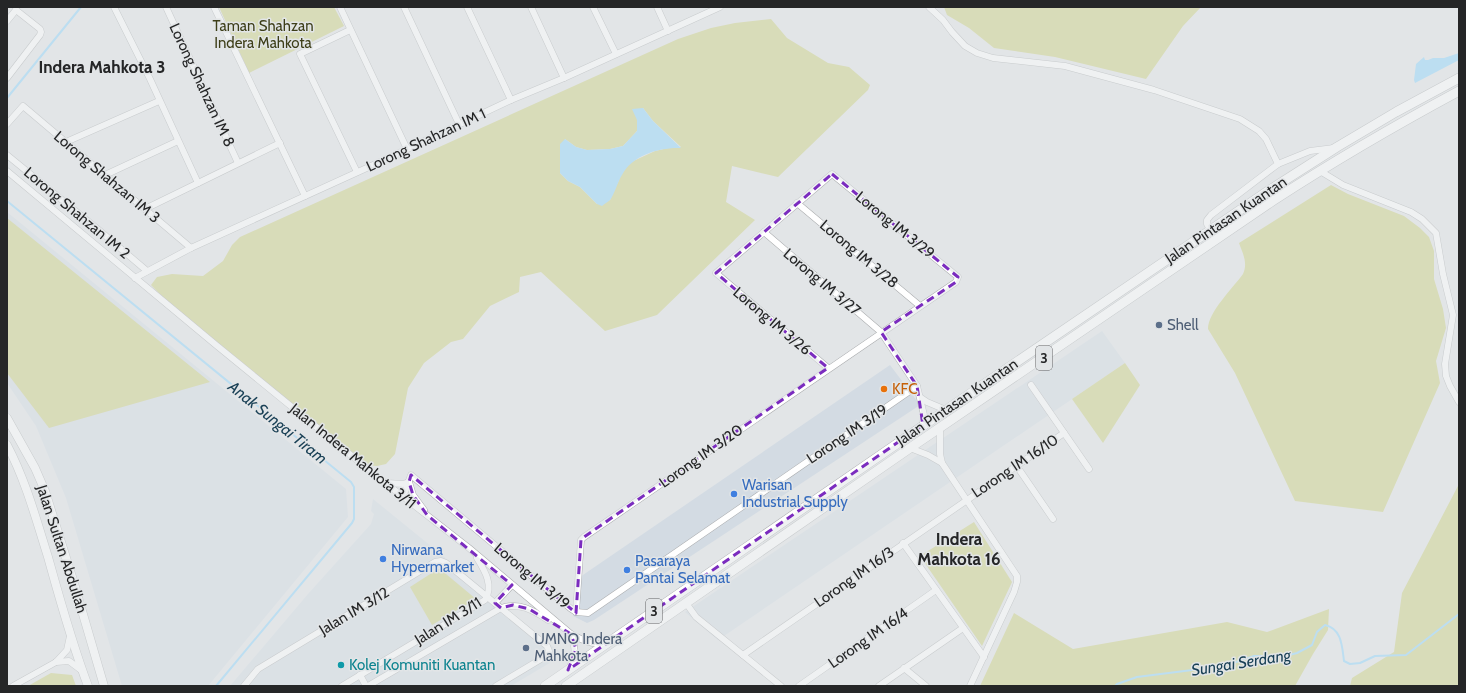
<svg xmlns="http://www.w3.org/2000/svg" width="1466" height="693" viewBox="0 0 1466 693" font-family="Cabin,sans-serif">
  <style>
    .built { fill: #d3dbe3 }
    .green { fill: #cdd081; fill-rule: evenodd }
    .water { fill: #8fd4fc }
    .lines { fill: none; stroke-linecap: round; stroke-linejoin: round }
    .stream { stroke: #8fd4fc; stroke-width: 2 }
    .minor-casing { stroke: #abadaf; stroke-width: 7 }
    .major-casing { stroke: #abadaf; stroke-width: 9 }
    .highway-casing { stroke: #abadaf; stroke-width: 10 }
    .minor { stroke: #fff; stroke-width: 6 }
    .major { stroke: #fff; stroke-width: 8 }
    .highway { stroke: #fff; stroke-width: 9 }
    .marked { fill: none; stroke: #7b2cbf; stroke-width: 3; stroke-dasharray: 8 5; stroke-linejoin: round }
    .service-dot { fill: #5c6f8a; stroke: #e2e5e7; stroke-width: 1.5 }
    .food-dot { fill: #e8710a; stroke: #e2e5e7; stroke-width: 1.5 }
    .shop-dot { fill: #3f7fe0; stroke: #e2e5e7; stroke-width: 1.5 }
    .culture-dot { fill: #0f9aa8; stroke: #e2e5e7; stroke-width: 1.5 }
    .labels { text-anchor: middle; stroke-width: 3; stroke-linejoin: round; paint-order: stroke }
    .shield { fill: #e2e5e7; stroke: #5e5f61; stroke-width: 1 }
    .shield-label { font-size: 14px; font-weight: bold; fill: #252627 }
    .park-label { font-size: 15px; fill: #3d3e18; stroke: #e2e5e7 }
    .street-label { font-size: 15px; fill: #252627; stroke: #e2e5e7 }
    .service-label { font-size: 15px; fill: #4e5e75; stroke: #e2e5e7; text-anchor: start }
    .food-label { font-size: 15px; fill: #c56008; stroke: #e2e5e7; text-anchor: start }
    .shop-label { font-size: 15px; fill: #366cbe; stroke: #e2e5e7; text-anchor: start }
    .culture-label { font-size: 15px; fill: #0d838f; stroke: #e2e5e7; text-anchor: start }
    .water-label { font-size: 16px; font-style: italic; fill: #1a4156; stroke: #e2e5e7 }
    .quarter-label { font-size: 17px; font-weight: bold; fill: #252627; stroke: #e2e5e7 }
  </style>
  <rect width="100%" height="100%" fill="#e2e5e7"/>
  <g class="built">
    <path d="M7 212 346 489 348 517 208 686H122L66 498 36 426 7 383Z"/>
    <path d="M1102 331 1125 363 718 640 685 612Z"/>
    <path d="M890 365 920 405 594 620 587 623 573 616 580 577Z"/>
    <path d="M373 499 442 555 563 655 511 686H230L308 594 371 524 374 514 371 511Z"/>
  </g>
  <g class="green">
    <path d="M219 7H334L344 26 249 73Z"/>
    <path d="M944 7H1201L1183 26 1146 79 1055 57 994 48 969 28 947 15Z"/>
    <path d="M771 19 787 38 828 63 849 67 870 85 868 90 778 177 732 166 726 202 755 220 657 315 605 331 541 272 520 277 519 292 490 306 463 339 451 342 424 363 408 388 395 454 386 464 377 466 363 465 178 313 151 285 157 277 172 274 203 276 223 261 232 245 240 237 678 39 711 28 735 23ZM643 108 653 121 681 147 668 148 655 151 629 163 622 173 610 200 597 204 580 187 568 181 560 173V161L565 139 576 147 587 150 610 149 623 146 637 131V120Z"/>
    <path d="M1331 185 1348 194 1404 216 1420 228 1429 237 1434 251V279L1443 309 1446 328 1436 361 1440 383 1383 512 1295 501 1235 373 1208 329C1208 312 1233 288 1243 274 1248 263 1243 254 1239 243Z"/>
    <path d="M7 218 210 382 49 428 7 373Z"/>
    <path d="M1125 363 1140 385 1103 443 1072 399Z"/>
    <path d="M1459 484V686H1350L1352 678 1394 652 1402 593Z"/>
    <path d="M974 522 1012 582 982 646 920 556Z"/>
    <path d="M438 569H440L476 599 432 625 410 587Z"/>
    <path d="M1329 609 1328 630 1313 654 1295 686H980L1014 613 1073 649 1227 622 1267 632Z"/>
    <path d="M51 673 72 675 76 686H28Z"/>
  </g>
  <g class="water">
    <path d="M1459 53V60L1415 83 1414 80 1416 64 1424 57 1425 60H1428L1433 58H1444Z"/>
    <path d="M643 108 653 121 681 148C660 147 632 155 622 175 618 181 614 195 610 200 608 202 604 204 602 206L597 204 580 187 568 181 560 173V144L565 139 576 147 587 150 610 149 623 146 637 131V120L632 109Z"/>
  </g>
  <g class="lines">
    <g class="stream">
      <path d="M7 98 81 7"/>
      <path d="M7 201 351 482 354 487V519L352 523 216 686"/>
      <path d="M1115 686 1117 684 1137 677 1224 666 1254 656H1285L1297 653 1312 645 1317 632 1325 625C1342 629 1342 646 1344 661L1350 664 1360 663 1375 656 1406 655 1459 614"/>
    </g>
    <defs>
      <g id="minor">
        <path d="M114 7 150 79 198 183"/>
        <path d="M166 7 238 163"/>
        <path d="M214 7 305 196"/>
        <path d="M340 7 407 149"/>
        <path d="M404 7 459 124"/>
        <path d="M467 7 511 100"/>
        <path d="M531 7 564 78"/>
        <path d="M593 7 616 54"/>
        <path d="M657 7 668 31"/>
        <path d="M929 7 943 20 952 32 965 46 977 53 993 58 1065 66 1154 90 1240 119 1259 131 1266 139 1278 164 1211 215 1207 220V224L1211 231"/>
        <path d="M7 21 16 10"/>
        <path d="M350 30 300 54 357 172"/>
        <path d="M7 78 40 35 41 32 40 29 16 10"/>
        <path d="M7 124 23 106 191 248"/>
        <path d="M66 142 159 101"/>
        <path d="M7 155 100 231 147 271"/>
        <path d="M1278 164 1310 151 1334 148"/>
        <path d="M7 171 216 345 374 474 469 548 571 634C583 640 592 646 606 643"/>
        <path d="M1320 171 1343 185 1411 212 1422 219 1436 233 1443 274 1453 315 1445 364 1446 376 1450 386 1459 402"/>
        <path d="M105 175 178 141"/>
        <path d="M797 203 920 306"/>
        <path d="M145 209 280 143"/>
        <path d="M764 232 881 332 917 386 924 415 923 425"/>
        <path d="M135 278 191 248 382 161 511 100 564 78 720 7"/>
        <path d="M1031 385 1089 469"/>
        <path d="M921 398 927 402 946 410"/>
        <path d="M940 428V454L942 463"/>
        <path d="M910 448 928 455 942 463 1017 576V582L1014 592 970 686"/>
        <path d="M1016 465 1053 519"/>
        <path d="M409 482 413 495 424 510"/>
        <path d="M387 483 403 484 409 482"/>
        <path d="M403 497 411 475 570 608 576 612 588 613 917 386"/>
        <path d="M903 543 984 657"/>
        <path d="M495 603 512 585"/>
        <path d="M686 603 696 617 781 686"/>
        <path d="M576 612 581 540 584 537 956 282 958 277 832 174 716 273 828 368"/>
        <path d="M743 655 1064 433"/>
        <path d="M56 662 69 661 81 670"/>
        <path d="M904 668 926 686"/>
        <path d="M569 669C576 654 576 650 571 634"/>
        <path d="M360 675 366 686"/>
        <path d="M13 686 56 662 67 650 70 636"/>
        <path d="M244 686 258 669 435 562 441 561 446 563 547 646 549 651 546 656 496 686"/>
        <path d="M342 686 485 600C494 586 485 571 477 558"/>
        <path d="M368 686 501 608C519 602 533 610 548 620"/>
        <path d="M799 686 936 590"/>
        <path d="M879 686 963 628"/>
      </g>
      <g id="major">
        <path d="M7 418 35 468 45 491 73 580 104 686"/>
        <path d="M7 445C26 481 36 519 48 557 60 600 72 644 88 686"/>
      </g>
      <g id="highway">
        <path d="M545 686 946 410 1268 191 1337 147 1396 112 1459 78"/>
        <path d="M566 686 910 448 1274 200C1334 161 1396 125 1459 91"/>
      </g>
    </defs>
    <use href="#minor" class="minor-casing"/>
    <use href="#major" class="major-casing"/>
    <use href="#highway" class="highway-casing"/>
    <use href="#minor" class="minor"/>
    <use href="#major" class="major"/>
    <use href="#highway" class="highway"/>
  </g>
  <path d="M0 0H1466V693H0ZM832 174 958 277 956 282 881 332 917 386 923 425 568 670 576 649 571 634 529 609 513 605 501 608 495 603 512 585 427 515 413 495 409 482 411 475 576 613 581 540 584 537 828 368 716 273Z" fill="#e2e5e7" fill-opacity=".55" fill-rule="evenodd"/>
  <path class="marked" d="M832 174 958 277 956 282 881 332 917 386 923 425 568 670 576 649 571 634 529 609 513 605 501 608 495 603 512 585 427 515 413 495 409 482 411 475 576 613 581 540 584 537 828 368 716 273Z"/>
  <g class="service-dot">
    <circle cx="1159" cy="325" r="4"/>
    <circle cx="526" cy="648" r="4"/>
  </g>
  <circle class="food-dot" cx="884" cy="389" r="4"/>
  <g class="shop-dot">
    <circle cx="734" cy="494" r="4"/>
    <circle cx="383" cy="559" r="4"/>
    <circle cx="627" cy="570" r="4"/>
  </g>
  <circle class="culture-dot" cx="341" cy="665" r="4"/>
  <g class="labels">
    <g class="shield">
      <rect x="1036" y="346" width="16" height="24" rx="3"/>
      <rect x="646" y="599" width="16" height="24" rx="3"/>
    </g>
    <g class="shield-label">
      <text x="1044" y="363">3</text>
      <text x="654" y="616">3</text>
    </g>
    <g class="park-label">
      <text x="263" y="31">Taman Shahzan<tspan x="263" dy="17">Indera Mahkota</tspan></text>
    </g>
    <g class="street-label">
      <text transform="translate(202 85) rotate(65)" y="5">Lorong Shahzan IM 8</text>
      <text transform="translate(426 140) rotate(-25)" y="5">Lorong Shahzan IM 1</text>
      <text transform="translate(107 177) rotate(40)" y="5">Lorong Shahzan IM 3</text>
      <text transform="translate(77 213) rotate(40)" y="5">Lorong Shahzan IM 2</text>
      <text transform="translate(1226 220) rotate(-34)" y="5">Jalan Pintasan Kuantan</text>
      <text transform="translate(895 225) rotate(39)" y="5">Lorong IM 3/29</text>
      <text transform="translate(859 254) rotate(40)" y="5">Lorong IM 3/28</text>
      <text transform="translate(822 282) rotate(40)" y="5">Lorong IM 3/27</text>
      <text transform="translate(772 321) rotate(40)" y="5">Lorong IM 3/26</text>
      <text transform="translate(957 402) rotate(-34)" y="5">Jalan Pintasan Kuantan</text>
      <text transform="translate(847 434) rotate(-34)" y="5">Lorong IM 3/19</text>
      <text transform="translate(353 456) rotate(39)" y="5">Jalan Indera Mahkota 3/11</text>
      <text transform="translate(701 456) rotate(-35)" y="5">Lorong IM 3/20</text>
      <text transform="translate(1015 466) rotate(-34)" y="5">Lorong IM 16/10</text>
      <text transform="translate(62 549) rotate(72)" y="5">Jalan Sultan Abdullah</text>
      <text transform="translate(532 576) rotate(40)" y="5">Lorong IM 3/19</text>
      <text transform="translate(854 577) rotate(-35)" y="5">Lorong IM 16/3</text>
      <text transform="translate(354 611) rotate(-31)" y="5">Jalan IM 3/12</text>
      <text transform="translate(448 621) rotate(-32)" y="5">Jalan IM 3/11</text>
      <text transform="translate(868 638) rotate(-35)" y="5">Lorong IM 16/4</text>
    </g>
    <g class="service-label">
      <text x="1167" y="330">Shell</text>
      <text x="534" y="644">UMNO Indera<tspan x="534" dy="17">Mahkota</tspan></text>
    </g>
    <g class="food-label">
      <text x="892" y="394">KFC</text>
    </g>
    <g class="shop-label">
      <text x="742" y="490">Warisan<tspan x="742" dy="17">Industrial Supply</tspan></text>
      <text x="391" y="555">Nirwana<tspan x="391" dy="17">Hypermarket</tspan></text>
      <text x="635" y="566">Pasaraya<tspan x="635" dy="17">Pantai Selamat</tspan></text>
    </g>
    <g class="culture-label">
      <text x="349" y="670">Kolej Komuniti Kuantan</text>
    </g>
    <g class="water-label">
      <text transform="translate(278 422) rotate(39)" y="6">Anak Sungai Tiram</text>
      <text transform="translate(1241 662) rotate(-9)" y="6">Sungai Serdang</text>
    </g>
    <g class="quarter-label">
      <text x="102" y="73">Indera Mahkota 3</text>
      <text x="959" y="545">Indera<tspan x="959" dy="20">Mahkota 16</tspan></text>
    </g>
  </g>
  <rect width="1466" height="693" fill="none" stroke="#252627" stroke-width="16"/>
</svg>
